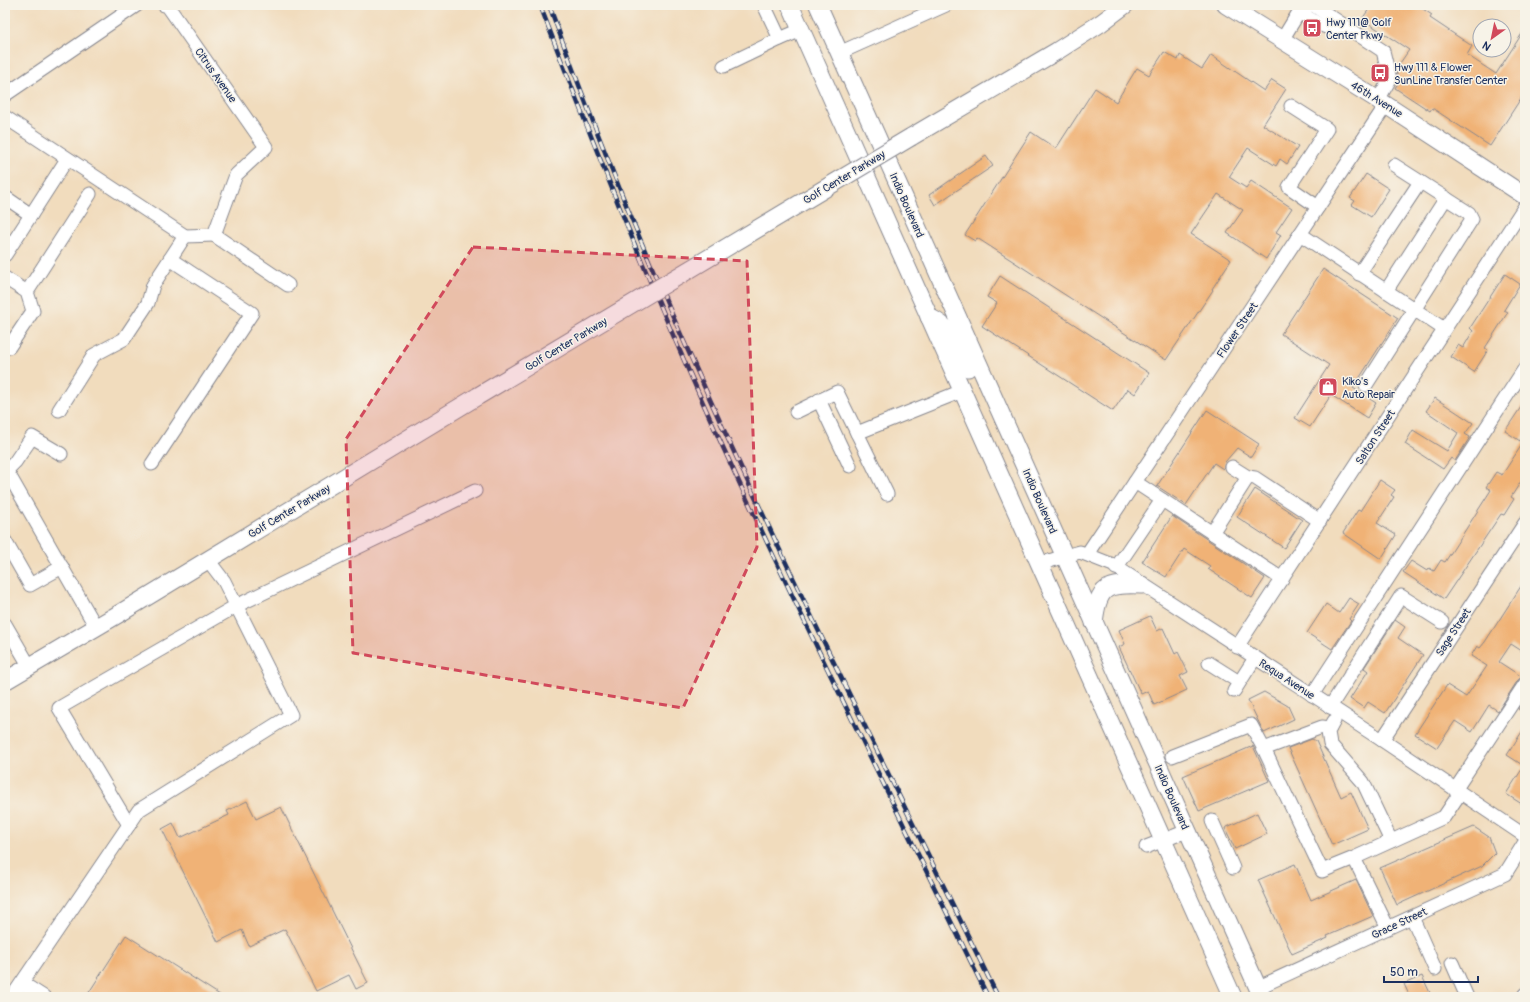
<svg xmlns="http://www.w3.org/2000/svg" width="1530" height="1002" viewBox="0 0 1530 1002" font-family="Pangolin,sans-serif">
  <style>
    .building { fill: #f0b276 }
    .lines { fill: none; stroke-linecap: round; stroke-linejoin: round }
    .minor-casing { stroke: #86868e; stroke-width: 15 }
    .major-casing { stroke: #86868e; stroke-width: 19 }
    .minor { stroke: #fff; stroke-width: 13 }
    .major { stroke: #fff; stroke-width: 17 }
    .rail-casing { stroke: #1b2f5e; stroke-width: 4.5 }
    .rail { stroke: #f7f3e8; stroke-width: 3; stroke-dasharray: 9; stroke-linecap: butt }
    .major-bridge-casing { stroke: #86868e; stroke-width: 19; stroke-linecap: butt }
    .major-bridge { stroke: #fff; stroke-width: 17 }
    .marked { fill: #d1495b; fill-opacity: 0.2; stroke: #d1495b; stroke-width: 3; stroke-dasharray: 8 5; stroke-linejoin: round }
    .labels { text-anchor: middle; stroke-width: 3; stroke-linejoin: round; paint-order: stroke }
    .poi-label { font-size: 11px; fill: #1b2f5e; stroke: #f7f3e8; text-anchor: start }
    .street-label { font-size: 11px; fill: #1b2f5e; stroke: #f7f3e8 }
  </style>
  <rect width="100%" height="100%" fill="#f7f3e8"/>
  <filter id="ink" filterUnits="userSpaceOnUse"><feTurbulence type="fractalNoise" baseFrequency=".025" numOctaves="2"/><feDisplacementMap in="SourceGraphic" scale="8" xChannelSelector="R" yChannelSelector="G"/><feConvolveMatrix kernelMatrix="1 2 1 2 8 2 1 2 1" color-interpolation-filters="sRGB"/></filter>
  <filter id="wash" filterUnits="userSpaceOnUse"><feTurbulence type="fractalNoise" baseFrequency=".012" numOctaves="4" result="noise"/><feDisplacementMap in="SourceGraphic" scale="16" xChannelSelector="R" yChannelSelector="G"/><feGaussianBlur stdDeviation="0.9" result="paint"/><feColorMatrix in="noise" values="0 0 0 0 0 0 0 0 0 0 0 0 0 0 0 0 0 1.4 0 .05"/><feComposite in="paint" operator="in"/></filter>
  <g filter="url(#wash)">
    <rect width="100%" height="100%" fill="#f1dcbd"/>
    <g id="blocks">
      <g class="building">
        <path d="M1372 5H1417L1432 15 1430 18 1472 46 1467 55 1496 74 1525 29V92L1490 146 1432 108 1430 111 1395 88 1400 80 1398 79 1396 69 1409 50 1362 19Z"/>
        <path d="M1164 52 1178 60 1180 55 1202 69 1211 55 1264 91 1272 80 1286 89 1263 125 1298 147 1287 164 1280 159 1276 166 1248 148 1229 177 1246 188 1251 181 1292 208 1276 232 1281 235 1266 259 1227 233 1243 210 1218 194 1191 234 1231 260 1212 289 1213 290 1166 360 977 238 975 241 965 235 1031 132 1055 148 1057 147 1095 88 1116 102 1137 68 1149 75Z"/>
        <path d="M986 156 993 166 935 205 929 195Z"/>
        <path d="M1366 174 1389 189 1371 217 1352 205 1355 201 1350 198Z"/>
        <path d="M1323 269 1398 318 1353 388 1376 403 1367 418 1331 395 1310 427 1295 418 1329 365 1281 334Z"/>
        <path d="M1505 274 1520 284 1504 310 1508 312 1485 348 1488 350 1474 372 1451 357 1458 345 1463 348 1473 331 1470 328Z"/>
        <path d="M1000 276 1149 373 1135 394 1128 389 1113 411 982 326 997 303 987 297Z"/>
        <path d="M1435 398 1473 423 1465 434 1470 437 1455 461 1451 458 1443 469 1405 444 1413 430 1447 451 1458 433 1426 411Z"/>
        <path d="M1525 401V433L1520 441 1505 431Z"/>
        <path d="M1207 410 1259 444 1251 457 1237 448 1225 462 1223 469 1214 463 1186 505 1157 486Z"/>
        <path d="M1525 440V475L1511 497 1514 499 1504 515 1501 514 1444 599 1403 572 1411 561 1427 571 1429 568 1434 571 1441 560 1445 562 1491 490 1486 487 1496 472 1502 475Z"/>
        <path d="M1380 480 1395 490 1391 495 1394 497 1377 523 1396 535 1381 559 1343 533 1358 510 1360 511Z"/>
        <path d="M1255 489 1302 520 1284 548 1237 517Z"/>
        <path d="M1172 516 1265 578 1252 598 1208 569 1210 566 1184 549 1166 577 1142 562Z"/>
        <path d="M1525 580V653L1511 644 1499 662 1522 677 1518 680 1498 711 1489 705 1472 732 1455 721 1437 748 1415 734 1447 685 1466 697 1487 666 1471 656 1477 646 1480 648 1485 642Z"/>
        <path d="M1349 598 1359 604 1349 619 1351 621 1332 649 1307 633 1326 604 1339 613Z"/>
        <path d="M1150 616 1157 631 1163 628 1175 654 1178 652 1188 672 1180 676 1187 690 1154 705 1148 691 1141 694 1119 647 1125 644 1119 630Z"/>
        <path d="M1395 620 1405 627 1398 638 1423 655 1385 713 1368 702 1364 708 1350 699 1368 671 1364 668Z"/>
        <path d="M1264 692 1288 706 1294 719 1264 733 1248 700Z"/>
        <path d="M1525 699V714L1518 709Z"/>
        <path d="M1525 727V806L1506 794 1524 766 1507 755Z"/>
        <path d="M1312 739 1316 741 1341 797 1351 792 1368 829 1332 845 1288 748Z"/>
        <path d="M1253 746 1269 781 1199 811 1183 776Z"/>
        <path d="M247 801 256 819 281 807 368 983 356 989 349 975 316 991 285 929 249 946 242 930 218 942 162 829 173 823 180 838 229 815 227 811Z"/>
        <path d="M1257 813 1267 834 1235 849 1225 828Z"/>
        <path d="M1474 827 1489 837 1495 853 1482 866 1397 905 1380 868Z"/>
        <path d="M1295 864 1311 900 1356 880 1373 916 1327 936 1328 938 1292 954 1258 880Z"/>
        <path d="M126 935 223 997H86Z"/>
        <path d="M1422 976 1432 997H1410L1404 984Z"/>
      </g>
    </g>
  </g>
  <g filter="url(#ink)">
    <use href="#blocks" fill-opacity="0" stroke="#86868e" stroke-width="1"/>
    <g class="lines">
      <defs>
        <g id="minor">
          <path d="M764 5 780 39 801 30"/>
          <path d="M1313 5 1383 51 1390 79 1378 100"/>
          <path d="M1299 12C1310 18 1324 30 1337 28L1341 24"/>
          <path d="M1282 40 1299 12 1306 8"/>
          <path d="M839 53 946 5"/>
          <path d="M724 66 780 39"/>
          <path d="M5 95 137 5"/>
          <path d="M1291 106 1327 129 1289 187 1318 207"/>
          <path d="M5 117 185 236 214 235 236 175 266 147 167 5H164"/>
          <path d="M5 197 31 215 67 159"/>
          <path d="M1300 234 1444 329"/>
          <path d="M214 235 288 285"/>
          <path d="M5 255 31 215"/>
          <path d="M1359 274 1420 182"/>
          <path d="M5 278 27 292 33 311 9 347 5 348"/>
          <path d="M1386 291 1446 198"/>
          <path d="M27 292 90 194"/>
          <path d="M1366 385 1472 219 1469 213 1394 165"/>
          <path d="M819 400 850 466"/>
          <path d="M59 410 94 355 124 339 148 303 153 285 170 259"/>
          <path d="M796 412 837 392 887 494"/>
          <path d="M857 433 962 391"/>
          <path d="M152 464 252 313 170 259 185 236"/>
          <path d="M1232 467 1248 477 1255 478 1320 521"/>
          <path d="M5 468 96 627"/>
          <path d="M5 472 15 462 32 437 61 454"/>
          <path d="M1135 482 1282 579"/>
          <path d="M1212 533 1248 477"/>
          <path d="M5 541 30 585 62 567"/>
          <path d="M1087 554 1386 105"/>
          <path d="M1040 564 1065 556 1080 552 1113 565 1382 740 1525 836"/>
          <path d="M1116 568 1162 500"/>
          <path d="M5 624 30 667"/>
          <path d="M1237 647 1525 206"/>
          <path d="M1209 663 1239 682"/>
          <path d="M1234 691 1255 658"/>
          <path d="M1312 695 1525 368"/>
          <path d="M1330 707 1401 596 1442 622"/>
          <path d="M1334 721 1328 732 1330 744 1363 782 1391 841"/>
          <path d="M1330 728 1322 727 1264 749 1322 871 1354 858 1444 817 1460 793"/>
          <path d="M1382 740 1525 523"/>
          <path d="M1172 756 1251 725 1264 749"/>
          <path d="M1455 790 1525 684"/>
          <path d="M1212 821 1233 868"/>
          <path d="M129 825 59 708 236 606 475 491"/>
          <path d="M1146 847 1187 831"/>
          <path d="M1354 858 1388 928"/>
          <path d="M1412 917 1435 969"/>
          <path d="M1452 963 1467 997"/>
          <path d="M22 983 44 997"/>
          <path d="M1257 988 1505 874 1525 842"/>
          <path d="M12 997 139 810 291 715 224 581 208 560"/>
          <path d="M1523 997 1525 994"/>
        </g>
        <g id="major">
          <path d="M790 5 1233 997"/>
          <path d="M818 5 1262 997"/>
          <path d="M1226 5 1386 105 1525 196"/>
          <path d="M911 137 1057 51 1101 23 1125 5"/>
          <path d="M929 317C956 330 955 344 968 368"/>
          <path d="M1094 623C1098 585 1107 584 1142 585"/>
          <path d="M5 681 122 612 478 396"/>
        </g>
      </defs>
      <use href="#minor" class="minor-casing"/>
      <use href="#major" class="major-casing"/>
      <use href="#minor" class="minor"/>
      <use href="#major" class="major"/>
      <defs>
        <g id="rail">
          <path d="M540 5C589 133 639 260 695 385 787 592 889 794 988 997"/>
          <path d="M549 5C595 130 644 254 699 375 793 585 897 790 998 997"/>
        </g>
      </defs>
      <use href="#rail" class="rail-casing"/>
      <use href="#rail" class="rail"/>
      <defs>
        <path id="major-bridge" d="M478 396 911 137"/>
      </defs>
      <use href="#major-bridge" class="major-bridge-casing"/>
      <use href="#major-bridge" class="major-bridge"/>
    </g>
  </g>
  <path class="marked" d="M473 247 747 261 757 547 683 708 353 653 346 439Z"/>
  <defs>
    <symbol id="bus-square" viewBox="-11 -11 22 22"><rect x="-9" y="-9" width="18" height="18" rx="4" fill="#d1495b" stroke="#f7f3e8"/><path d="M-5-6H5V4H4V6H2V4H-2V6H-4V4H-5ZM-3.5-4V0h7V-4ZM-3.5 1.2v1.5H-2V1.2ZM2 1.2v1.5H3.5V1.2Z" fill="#fff"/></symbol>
    <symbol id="shop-square" viewBox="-11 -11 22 22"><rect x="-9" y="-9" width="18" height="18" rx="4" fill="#d1495b" stroke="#f7f3e8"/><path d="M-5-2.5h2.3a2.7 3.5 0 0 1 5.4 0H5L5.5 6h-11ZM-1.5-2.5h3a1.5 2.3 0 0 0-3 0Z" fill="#fff"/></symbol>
  </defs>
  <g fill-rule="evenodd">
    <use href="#bus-square" x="1301" y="17" width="22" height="22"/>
    <use href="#bus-square" x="1369" y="62" width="22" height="22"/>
    <use href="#shop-square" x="1317" y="376" width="22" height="22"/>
  </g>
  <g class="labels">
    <g class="poi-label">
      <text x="1326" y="26">Hwy 111@ Golf<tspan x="1326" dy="13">Center Pkwy</tspan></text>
      <text x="1394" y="71">Hwy 111 &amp; Flower<tspan x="1394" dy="13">SunLine Transfer Center</tspan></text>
      <text x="1342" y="385">Kiko's<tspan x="1342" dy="13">Auto Repair</tspan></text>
    </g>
    <g class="street-label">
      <text transform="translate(216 75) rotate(55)" y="4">Citrus Avenue</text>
      <text transform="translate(1377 99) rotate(32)" y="4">46th Avenue</text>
      <text transform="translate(844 177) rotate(-31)" y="4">Golf Center Parkway</text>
      <text transform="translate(907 205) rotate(66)" y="4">Indio Boulevard</text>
      <text transform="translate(1237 330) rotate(-56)" y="4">Flower Street</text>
      <text transform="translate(566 344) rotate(-31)" y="4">Golf Center Parkway</text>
      <text transform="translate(1375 437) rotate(-57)" y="4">Salton Street</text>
      <text transform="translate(1040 501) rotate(66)" y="4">Indio Boulevard</text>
      <text transform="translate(289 511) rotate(-31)" y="4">Golf Center Parkway</text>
      <text transform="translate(1453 632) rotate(-57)" y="4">Sage Street</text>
      <text transform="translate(1287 679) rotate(33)" y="4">Requa Avenue</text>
      <text transform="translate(1172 797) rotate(66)" y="4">Indio Boulevard</text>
      <text transform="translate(1399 923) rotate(-25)" y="4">Grace Street</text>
    </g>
  </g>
  <rect width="1530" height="1002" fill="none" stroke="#f7f3e8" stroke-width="20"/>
  <g transform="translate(1492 38) rotate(213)"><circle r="19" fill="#f7f3e8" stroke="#9fa5b1"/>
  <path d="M0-3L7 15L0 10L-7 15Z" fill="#d1495b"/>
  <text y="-6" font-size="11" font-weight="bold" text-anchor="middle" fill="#1b2f5e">N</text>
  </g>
  <path d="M1384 976v6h94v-6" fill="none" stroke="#1b2f5e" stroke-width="2"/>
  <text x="1390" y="976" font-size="12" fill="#1b2f5e" stroke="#f7f3e8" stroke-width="3" paint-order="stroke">50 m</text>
</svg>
